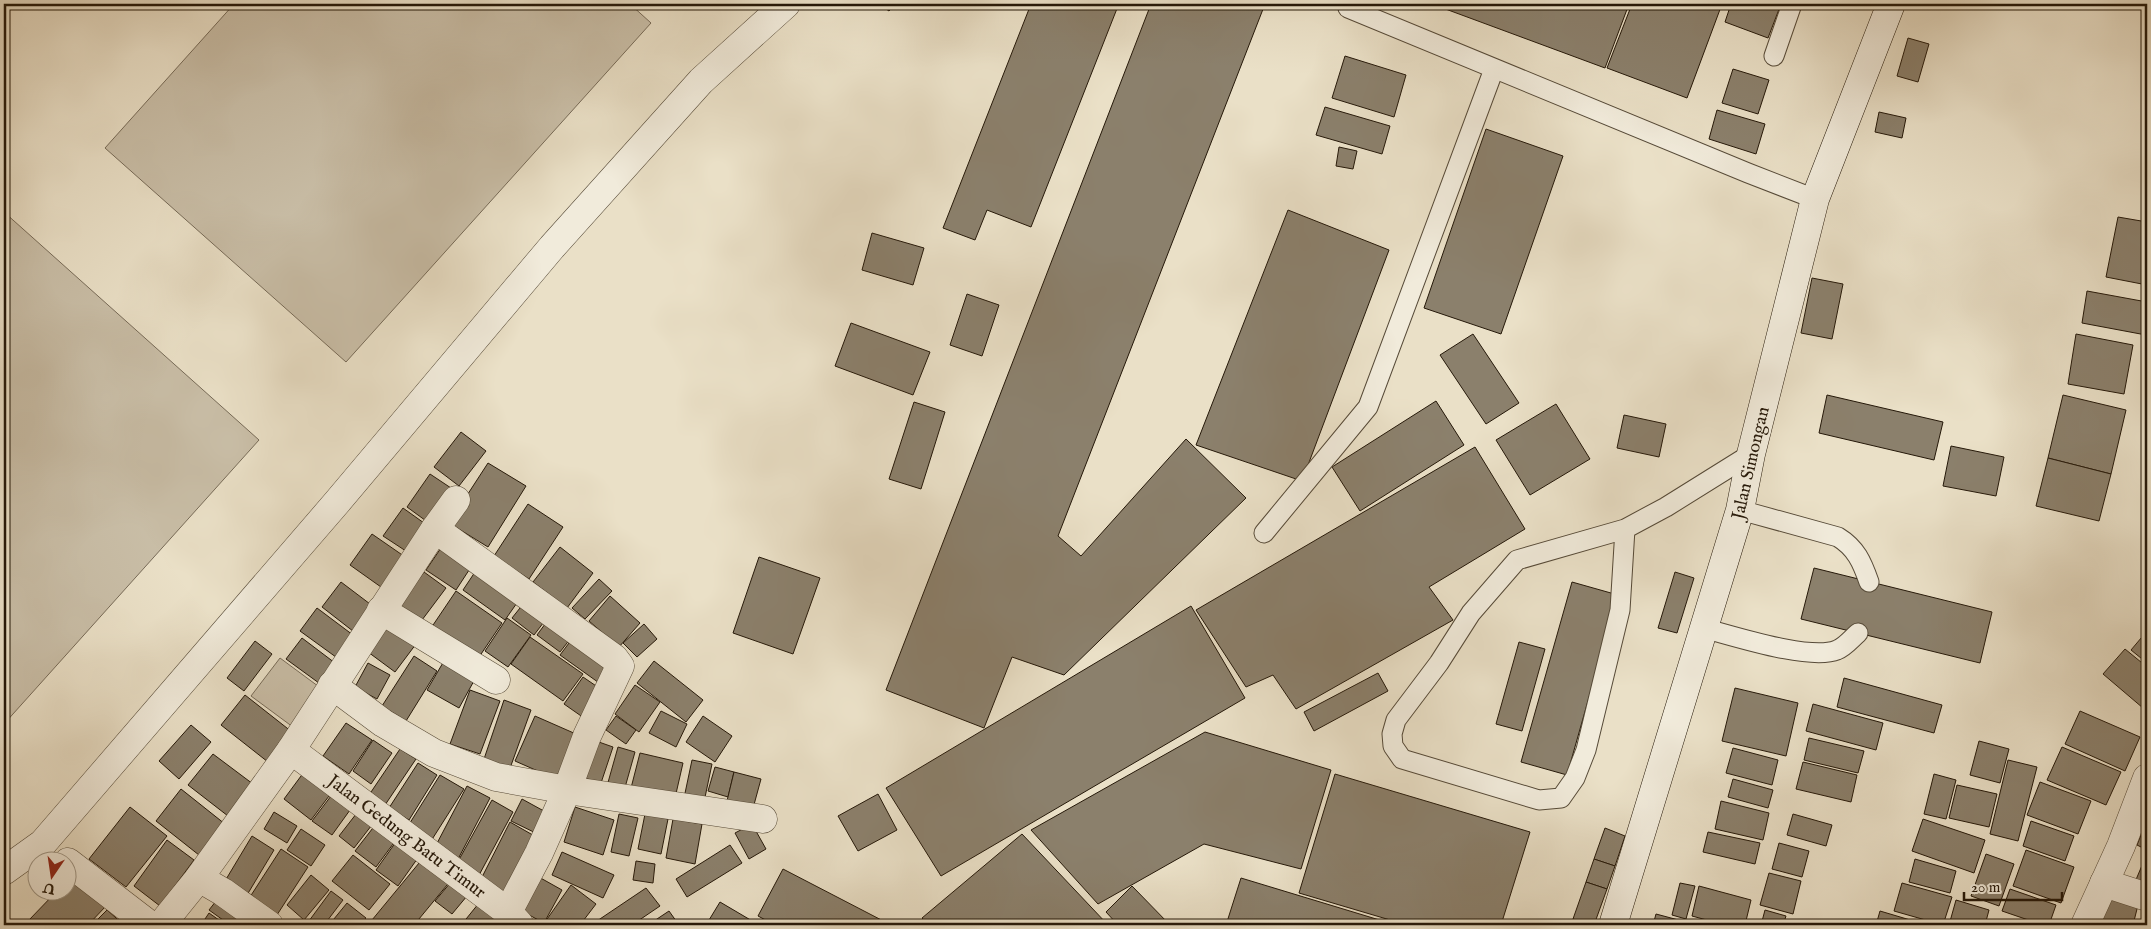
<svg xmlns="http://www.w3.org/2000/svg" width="2151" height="929" viewBox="0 0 2151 929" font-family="'IM FELL English',serif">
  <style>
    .green { fill: #c9bea7; stroke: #776b58 }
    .building { fill: #8b806c; stroke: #251809 }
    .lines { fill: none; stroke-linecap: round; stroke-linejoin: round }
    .lane-casing { stroke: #564a38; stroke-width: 21 }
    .street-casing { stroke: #564a38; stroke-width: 29 }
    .secondary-casing { stroke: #251809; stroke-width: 29 }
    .lane { stroke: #f1ebdb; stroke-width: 19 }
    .street { stroke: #f1ebdb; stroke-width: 28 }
    .secondary { stroke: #f1ebdb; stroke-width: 28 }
    .labels { text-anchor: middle; stroke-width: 4; stroke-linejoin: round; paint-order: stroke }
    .street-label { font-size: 18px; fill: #251809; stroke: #f1ebdb }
  </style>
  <rect width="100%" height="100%" fill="#eae0c7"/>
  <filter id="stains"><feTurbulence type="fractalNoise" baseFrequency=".004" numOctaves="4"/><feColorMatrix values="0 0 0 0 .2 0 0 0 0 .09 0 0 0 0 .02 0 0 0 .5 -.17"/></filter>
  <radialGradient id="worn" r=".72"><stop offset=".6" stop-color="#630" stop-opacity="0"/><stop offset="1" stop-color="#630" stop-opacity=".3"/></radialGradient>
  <g class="green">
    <path d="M234 4H630L651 23 346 362 105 148Z"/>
    <path d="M4 212 259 440 4 724Z"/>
    <path d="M280 658 326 692 297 730 251 696Z"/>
  </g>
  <g class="building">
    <path d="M879 4H895L889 11Z"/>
    <path d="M1031 4H1113L1118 6 1031 227 987 210 975 240 943 228Z"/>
    <path d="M1151 4H1265L1058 536 1081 556 1186 439 1246 498 1064 675 1012 657 984 728 886 690Z"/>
    <path d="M1432 4H1629L1605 68Z"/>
    <path d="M1632 4H1722L1687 98 1607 68Z"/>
    <path d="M1731 4H1781L1768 38 1725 22Z"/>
    <path d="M1908 38 1929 44 1918 82 1897 76Z"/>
    <path d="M1345 56 1406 75 1394 117 1332 98Z"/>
    <path d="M1733 69 1769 80 1758 114 1722 103Z"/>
    <path d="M1325 107 1390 126 1382 154 1316 135Z"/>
    <path d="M1717 110 1765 124 1756 154 1709 139Z"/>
    <path d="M1879 112 1906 118 1902 138 1875 132Z"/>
    <path d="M1486 129 1563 156 1501 334 1424 308Z"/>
    <path d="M1339 147 1357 151 1353 169 1336 166Z"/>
    <path d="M1288 210 1389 250 1302 481 1196 445Z"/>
    <path d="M2118 217 2147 222V285L2106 277Z"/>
    <path d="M872 233 924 248 913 285 862 270Z"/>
    <path d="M1812 278 1843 284 1832 339 1801 333Z"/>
    <path d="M2087 291 2147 302 2146 335 2082 323Z"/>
    <path d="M967 294 999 305 982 356 950 345Z"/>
    <path d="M851 323 930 352 913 395 835 366Z"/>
    <path d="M1473 334 1519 403 1486 424 1440 355Z"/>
    <path d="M2076 334 2133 345 2124 394 2068 384Z"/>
    <path d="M1827 395 1943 422 1934 460 1819 433Z"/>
    <path d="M2063 395 2126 410 2111 474 2048 458Z"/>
    <path d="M1436 401 1464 445 1360 511 1332 467Z"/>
    <path d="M914 402 945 412 921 489 889 479Z"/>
    <path d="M1556 404 1590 459 1530 495 1496 440Z"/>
    <path d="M1624 415 1666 424 1659 457 1617 448Z"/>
    <path d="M461 432 486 451 459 486 434 467Z"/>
    <path d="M1951 446 2004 457 1996 496 1943 486Z"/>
    <path d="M1475 447 1525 529 1429 587 1453 620 1296 709 1273 675 1246 687 1196 610Z"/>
    <path d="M2048 458 2111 474 2099 521 2036 506Z"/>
    <path d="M488 463 526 486 488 547 449 523Z"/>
    <path d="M430 474 457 492 433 526 407 507Z"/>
    <path d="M528 504 563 527 529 579 494 556Z"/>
    <path d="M403 508 431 528 412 555 383 536Z"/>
    <path d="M372 534 411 561 388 592 350 565Z"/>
    <path d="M443 545 473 564 456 590 426 570Z"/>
    <path d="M560 547 593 573 567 608 533 582Z"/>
    <path d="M759 557 820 578 793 654 733 633Z"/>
    <path d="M1814 568 1992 612 1980 663 1801 619Z"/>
    <path d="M477 569 519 600 505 620 463 590Z"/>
    <path d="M424 572 446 588 416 628 394 612Z"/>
    <path d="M1675 572 1694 578 1677 633 1658 628Z"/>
    <path d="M599 579 612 591 585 619 572 608Z"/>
    <path d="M341 582 378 610 358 635 322 607Z"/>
    <path d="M1572 582 1618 595 1567 775 1521 762Z"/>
    <path d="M456 591 502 623 475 663 429 631Z"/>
    <path d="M610 596 640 623 619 647 589 621Z"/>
    <path d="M528 598 550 614 534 635 512 618Z"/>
    <path d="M1191 606 1245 698 941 876 886 788Z"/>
    <path d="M317 608 357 638 340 660 300 631Z"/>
    <path d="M551 616 574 634 560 652 537 635Z"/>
    <path d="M507 618 531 635 508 667 485 651Z"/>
    <path d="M388 624 416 644 395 672 368 652Z"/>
    <path d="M644 624 657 639 637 657 623 643Z"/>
    <path d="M2147 631V663L2131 650Z"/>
    <path d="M575 635 616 665 602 685 560 655Z"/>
    <path d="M530 637 583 674 563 701 511 664Z"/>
    <path d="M302 638 339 666 323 686 286 659Z"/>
    <path d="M255 641 272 654 244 691 227 678Z"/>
    <path d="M1519 642 1545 649 1522 731 1496 724Z"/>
    <path d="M2125 649 2147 667V703L2143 708 2103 674Z"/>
    <path d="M414 656 437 671 406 721 382 706Z"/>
    <path d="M444 661 475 679 459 708 427 690Z"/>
    <path d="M654 661 703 700 686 722 637 683Z"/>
    <path d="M368 663 390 675 377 699 355 687Z"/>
    <path d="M1378 673 1388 691 1314 731 1304 712Z"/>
    <path d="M583 677 602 690 584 718 564 704Z"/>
    <path d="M1844 678 1942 705 1934 733 1837 707Z"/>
    <path d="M635 685 660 702 639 732 615 714Z"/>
    <path d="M1735 688 1798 703 1786 756 1722 741Z"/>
    <path d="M470 690 500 701 480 754 450 744Z"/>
    <path d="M245 695 292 732 268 762 221 725Z"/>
    <path d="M504 700 531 710 509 771 483 762Z"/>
    <path d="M1813 704 1883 723 1876 750 1806 731Z"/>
    <path d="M661 711 687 724 676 747 649 733Z"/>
    <path d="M2080 711 2140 737 2125 771 2065 744Z"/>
    <path d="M535 716 576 734 556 779 515 761Z"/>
    <path d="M616 716 636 730 626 744 606 730Z"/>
    <path d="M703 716 732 736 715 762 686 742Z"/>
    <path d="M346 723 372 740 349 774 323 756Z"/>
    <path d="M191 725 211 742 179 779 159 761Z"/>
    <path d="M1205 732 1331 770 1301 869 1204 844 1098 904 1031 830Z"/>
    <path d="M1809 738 1864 751 1858 773 1804 760Z"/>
    <path d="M373 740 392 753 371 784 353 771Z"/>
    <path d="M596 741 613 747 601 783 584 778Z"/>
    <path d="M1979 741 2009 749 2000 783 1970 775Z"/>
    <path d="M618 747 635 752 624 791 607 786Z"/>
    <path d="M2062 747 2121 772 2106 805 2047 780Z"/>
    <path d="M1733 748 1778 760 1772 785 1726 773Z"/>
    <path d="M400 749 416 759 385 805 369 795Z"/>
    <path d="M640 753 683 763 675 798 631 788Z"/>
    <path d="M213 754 253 784 228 816 188 785Z"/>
    <path d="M692 760 712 764 704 802 684 798Z"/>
    <path d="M2008 760 2037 767 2018 841 1990 834Z"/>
    <path d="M1803 762 1857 775 1851 802 1796 789Z"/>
    <path d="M418 763 437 775 409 820 389 808Z"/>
    <path d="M715 767 734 772 728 797 708 791Z"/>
    <path d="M304 772 332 792 311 820 284 799Z"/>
    <path d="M734 772 761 779 752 812 726 805Z"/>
    <path d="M1335 774 1530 832 1501 925H1407L1299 893Z"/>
    <path d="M1934 774 1956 780 1946 819 1924 814Z"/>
    <path d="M440 775 464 789 431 841 408 826Z"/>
    <path d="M1733 779 1773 790 1768 808 1728 797Z"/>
    <path d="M2040 782 2091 801 2078 834 2027 815Z"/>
    <path d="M1957 785 1997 794 1989 827 1949 818Z"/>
    <path d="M467 786 490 798 457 861 434 849Z"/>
    <path d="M181 789 230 828 204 859 156 821Z"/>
    <path d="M878 794 897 830 858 851 838 816Z"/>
    <path d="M331 796 350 810 332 835 312 821Z"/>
    <path d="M522 799 553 816 544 837 511 821Z"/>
    <path d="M492 800 513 812 478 877 456 865Z"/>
    <path d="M1721 801 1769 813 1763 840 1715 829Z"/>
    <path d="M130 807 167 836 126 887 89 859Z"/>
    <path d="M575 807 614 820 603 855 564 842Z"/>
    <path d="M360 809 375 821 354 848 339 836Z"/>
    <path d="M274 812 297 826 287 843 264 829Z"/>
    <path d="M619 814 638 818 629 856 611 852Z"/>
    <path d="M645 814 668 819 661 854 638 849Z"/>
    <path d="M1793 814 1832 825 1826 846 1787 835Z"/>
    <path d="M673 819 702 824 695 864 666 858Z"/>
    <path d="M1923 819 1985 840 1974 873 1912 851Z"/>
    <path d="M2147 820V850L2137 845Z"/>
    <path d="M2031 821 2074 836 2065 861 2023 846Z"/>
    <path d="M510 822 538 838 508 898 479 883Z"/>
    <path d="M376 824 396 840 376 867 355 851Z"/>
    <path d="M752 824 766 849 749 859 735 833Z"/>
    <path d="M1605 828 1625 836 1615 866 1594 859Z"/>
    <path d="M301 829 325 845 311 866 287 850Z"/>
    <path d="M1708 832 1760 843 1755 864 1703 852Z"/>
    <path d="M1022 834 1108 925H929L922 918Z"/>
    <path d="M252 836 274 850 247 895 225 881Z"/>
    <path d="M398 839 420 855 398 886 376 870Z"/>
    <path d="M167 840 194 860 160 906 134 886Z"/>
    <path d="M1779 843 1809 851 1802 877 1772 869Z"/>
    <path d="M730 845 742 863 687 897 676 879Z"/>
    <path d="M281 849 308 867 275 918 248 900Z"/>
    <path d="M2026 850 2074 867 2061 903 2013 886Z"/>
    <path d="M562 852 614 875 603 898 552 875Z"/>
    <path d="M1986 854 2014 864 1999 906 1971 896Z"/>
    <path d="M353 855 390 884 369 910 332 881Z"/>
    <path d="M2146 856H2147V888L2135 882Z"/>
    <path d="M424 857 452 879 414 925H378L372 920Z"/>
    <path d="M1594 859 1615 866 1607 889 1586 882Z"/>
    <path d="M1915 859 1956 871 1950 893 1909 882Z"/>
    <path d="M636 861 655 864 653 883 633 880Z"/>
    <path d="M783 869 891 925H775L758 916Z"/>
    <path d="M1769 873 1801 881 1793 914 1760 905Z"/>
    <path d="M311 875 329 890 304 920 287 905Z"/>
    <path d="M537 876 562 890 544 923 518 909Z"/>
    <path d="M1241 878 1396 925H1226Z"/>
    <path d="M68 879 106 906 88 925H35L29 920 56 892H68Z"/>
    <path d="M451 882 467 896 452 914 435 901Z"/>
    <path d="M1586 882 1607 889 1594 925 1573 919Z"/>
    <path d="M1680 883 1695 886 1686 919 1672 915Z"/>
    <path d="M1902 883 1952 897 1943 925 1894 911Z"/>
    <path d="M571 885 596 904 580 925H550L545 922Z"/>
    <path d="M1132 886 1170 925H1118L1106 912Z"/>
    <path d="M1699 886 1751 900 1745 925H1725L1692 916Z"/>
    <path d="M2102 887 2140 897 2133 925H2093Z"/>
    <path d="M646 888 660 906 632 925H591Z"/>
    <path d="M2010 889 2056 905 2049 925H2043L2002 911Z"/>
    <path d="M331 891 343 900 324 925H306Z"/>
    <path d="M220 896 256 925H230L209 910Z"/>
    <path d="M1956 900 1989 910 1985 925H1949Z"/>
    <path d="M720 902 759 925H706Z"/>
    <path d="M347 903 366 918 360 925H329Z"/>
    <path d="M479 903 508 925 462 924Z"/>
    <path d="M107 910 124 925H92Z"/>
    <path d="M1765 910 1786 916 1783 925H1761Z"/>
    <path d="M669 911 679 925H648Z"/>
    <path d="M1880 911 1927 925H1876Z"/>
    <path d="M209 913 226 925H201Z"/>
    <path d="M1656 914 1686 922 1685 925H1653Z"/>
    <path d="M22 920 27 925H17Z"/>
  </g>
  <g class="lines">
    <defs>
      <g id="lane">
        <path d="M1348 8 1748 173 1815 199"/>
        <path d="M1774 56 1792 4"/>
        <path d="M1740 510 1838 537C1856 548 1862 562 1869 582"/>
        <path d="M1625 529 1620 610 1586 750 1575 778 1561 798 1539 800 1402 759 1393 746 1392 734 1396 720 1439 663 1471 613 1517 560 1625 529 1666 507 1751 454"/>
        <path d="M1264 533 1368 407 1494 69"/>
        <path d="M1703 628C1734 636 1810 661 1837 650 1845 647 1851 639 1858 633"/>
      </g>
      <g id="street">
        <path d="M435 529 614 658 620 666 587 736 567 790 539 853 508 912"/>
        <path d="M381 610 496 680"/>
        <path d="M332 685 383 723 434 753 496 777 567 790 763 819"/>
        <path d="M291 750 508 912 519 924"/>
        <path d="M68 862 150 925"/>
        <path d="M4 871 43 843 338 501 552 247 701 81 786 4"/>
        <path d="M199 878 223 892 269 925"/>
        <path d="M2104 883 2147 897"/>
        <path d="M161 925 199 878 291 750 435 529 456 500"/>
        <path d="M2085 925 2121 846 2147 778"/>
      </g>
      <path id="secondary" d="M1613 925 1740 510 1751 454 1815 199 1891 4"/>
    </defs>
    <use href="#lane" class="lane-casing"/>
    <use href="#street" class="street-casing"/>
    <use href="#secondary" class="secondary-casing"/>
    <use href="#lane" class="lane"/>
    <use href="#street" class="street"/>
    <use href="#secondary" class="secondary"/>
  </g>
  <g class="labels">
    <g class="street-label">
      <text transform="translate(1750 463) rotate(-77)" y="6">Jalan Simongan</text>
      <text transform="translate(407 836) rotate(37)" y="6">Jalan Gedung Batu Timur</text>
    </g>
  </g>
  <rect width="2151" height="929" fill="none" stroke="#eae0c7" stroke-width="20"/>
  <rect x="5" y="5" width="2141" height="919" fill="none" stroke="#251809" stroke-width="2.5"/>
  <rect x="10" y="10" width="2131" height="909" fill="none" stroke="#251809"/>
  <g transform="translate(52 876) rotate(193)"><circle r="24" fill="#f1ebdb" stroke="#9f9787"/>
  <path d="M0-4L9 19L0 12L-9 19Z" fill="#8f2418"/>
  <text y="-8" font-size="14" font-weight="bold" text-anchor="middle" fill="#251809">U</text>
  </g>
  <path d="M1964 892v8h98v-8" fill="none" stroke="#251809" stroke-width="2.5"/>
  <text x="1971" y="892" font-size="15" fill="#251809" stroke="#f1ebdb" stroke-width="4" paint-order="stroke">20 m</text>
  <rect width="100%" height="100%" filter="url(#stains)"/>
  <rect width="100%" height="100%" fill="url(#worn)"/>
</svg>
